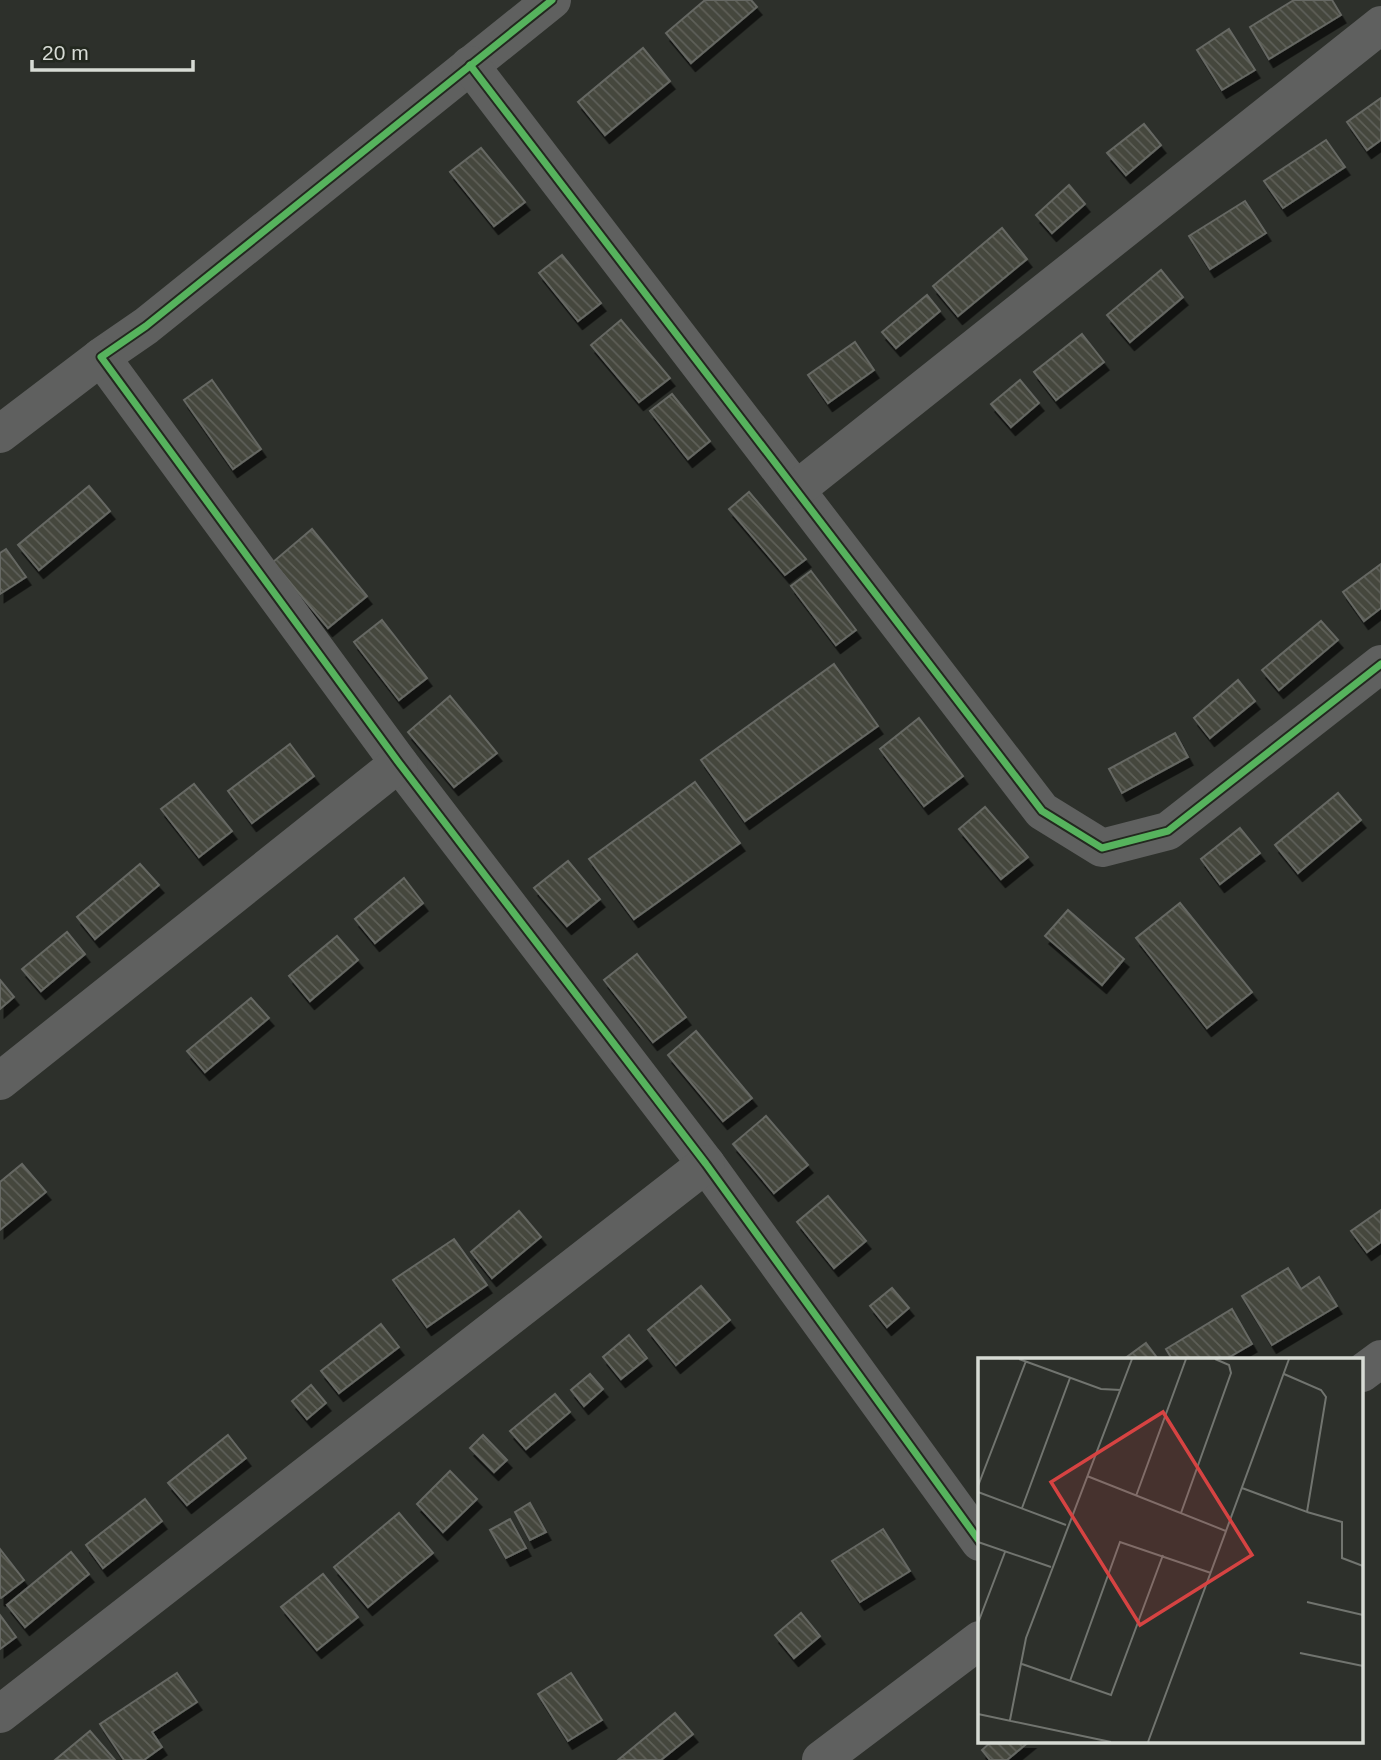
<svg xmlns="http://www.w3.org/2000/svg" width="1381" height="1760" viewBox="0 0 1381 1760" font-family="Helvetica,sans-serif">
  <style>
    .building { fill: url(#building-back-hatch); stroke: #666863; stroke-width: 2; filter: url(#shadow) }
    .lines { fill: none; stroke-linecap: round; stroke-linejoin: round }
    .minor { stroke: #5f605f; stroke-width: 38 }
    .cycleway-casing { stroke: #23281f; stroke-width: 11 }
    .cycleway { stroke: #56b35d; stroke-width: 7 }
    .inset-road { fill: none; stroke: #71746f; stroke-width: 2 }
    .view { fill: #d64342; fill-opacity: 0.15; stroke: #d64342; stroke-width: 3.5 }
    .inset-edge { fill: none; stroke: #d7dbd5; stroke-width: 3.5 }
  </style>
  <defs>
    <pattern id="building-back-hatch" width="6" height="6" patternUnits="userSpaceOnUse" patternTransform="scale(1.75)"><rect width="6" height="6" fill="#44463d"/><path d="M-1 5l2 2M0 0l6 6M5-1l2 2" fill="none" stroke="#5e6058"/></pattern>
    <filter id="shadow"><feDropShadow dx="4.5" dy="8" stdDeviation="0" flood-color="#0009"/></filter>
  </defs>
  <rect width="100%" height="100%" fill="#2d302b"/>
  <g class="building">
    <path d="M705 0H751L757 7 691 63 666 33Z"/>
    <path d="M1294 0H1332L1341 15 1269 59 1250 27Z"/>
    <path d="M1229 29 1255 70 1222 90 1197 50Z"/>
    <path d="M643 48 670 81 605 135 578 102Z"/>
    <path d="M1381 98V140L1367 150 1347 122Z"/>
    <path d="M1144 124 1161 145 1126 175 1107 153Z"/>
    <path d="M1326 140 1345 167 1283 208 1264 181Z"/>
    <path d="M481 148 525 202 494 226 450 172Z"/>
    <path d="M1069 185 1085 204 1052 233 1036 215Z"/>
    <path d="M1245 201 1266 233 1210 269 1189 236Z"/>
    <path d="M1002 228 1027 259 958 316 933 286Z"/>
    <path d="M562 255 601 303 578 321 539 273Z"/>
    <path d="M1161 270 1183 297 1130 342 1107 315Z"/>
    <path d="M927 295 940 311 896 348 882 332Z"/>
    <path d="M621 320 670 378 639 402 591 345Z"/>
    <path d="M1082 334 1104 362 1056 400 1034 372Z"/>
    <path d="M855 342 874 370 828 403 808 375Z"/>
    <path d="M212 380 261 449 233 469 184 400Z"/>
    <path d="M1020 380 1039 403 1011 427 991 404Z"/>
    <path d="M672 394 710 441 688 459 650 411Z"/>
    <path d="M89 486 110 511 39 570 18 545Z"/>
    <path d="M749 492 806 559 785 575 729 509Z"/>
    <path d="M312 529 367 596 328 628 273 562Z"/>
    <path d="M6 549 26 577 0 594V553Z"/>
    <path d="M1381 564V608L1364 621 1343 592Z"/>
    <path d="M811 571 856 630 836 645 791 586Z"/>
    <path d="M382 620 427 678 399 700 354 642Z"/>
    <path d="M1321 621 1338 640 1279 690 1262 670Z"/>
    <path d="M834 664 878 726 745 821 701 760Z"/>
    <path d="M1238 680 1255 701 1210 738 1194 718Z"/>
    <path d="M450 696 497 753 454 787 408 732Z"/>
    <path d="M919 718 963 776 924 806 880 749Z"/>
    <path d="M1175 733 1188 757 1122 793 1109 769Z"/>
    <path d="M290 744 314 776 252 823 228 791Z"/>
    <path d="M695 782 740 843 634 919 589 859Z"/>
    <path d="M194 784 232 831 199 857 161 809Z"/>
    <path d="M1338 793 1361 820 1298 873 1275 845Z"/>
    <path d="M985 807 1028 857 1001 879 959 829Z"/>
    <path d="M1240 828 1260 853 1220 884 1201 859Z"/>
    <path d="M568 861 600 899 567 926 534 888Z"/>
    <path d="M140 864 159 885 95 939 77 917Z"/>
    <path d="M404 878 423 903 375 943 355 919Z"/>
    <path d="M1180 903 1252 992 1207 1028 1136 938Z"/>
    <path d="M1068 910 1124 959 1102 985 1045 936Z"/>
    <path d="M67 932 85 954 41 991 22 969Z"/>
    <path d="M337 936 358 960 310 1001 289 976Z"/>
    <path d="M637 954 686 1017 653 1042 604 980Z"/>
    <path d="M0 980 14 997 0 1009Z"/>
    <path d="M251 998 269 1018 205 1072 187 1051Z"/>
    <path d="M696 1031 752 1098 723 1121 668 1055Z"/>
    <path d="M766 1116 808 1165 774 1193 733 1144Z"/>
    <path d="M22 1164 46 1192 0 1230V1182Z"/>
    <path d="M828 1196 866 1241 834 1268 797 1222Z"/>
    <path d="M1381 1210V1242L1367 1252 1351 1231Z"/>
    <path d="M519 1211 541 1237 492 1278 471 1252Z"/>
    <path d="M454 1239 487 1285 427 1327 393 1280Z"/>
    <path d="M1288 1268 1301 1289 1319 1277 1337 1306 1272 1345 1242 1296Z"/>
    <path d="M701 1286 730 1320 676 1365 648 1330Z"/>
    <path d="M892 1288 909 1308 887 1327 870 1306Z"/>
    <path d="M1232 1309 1252 1344 1226 1359H1172L1166 1349Z"/>
    <path d="M381 1324 399 1347 339 1393 321 1371Z"/>
    <path d="M629 1335 647 1358 621 1379 603 1357Z"/>
    <path d="M1146 1343 1158 1359H1124Z"/>
    <path d="M590 1374 603 1389 584 1406 571 1390Z"/>
    <path d="M311 1385 326 1403 307 1419 292 1401Z"/>
    <path d="M555 1394 570 1412 526 1449 510 1431Z"/>
    <path d="M228 1435 246 1458 187 1505 168 1483Z"/>
    <path d="M483 1435 507 1460 494 1472 470 1448Z"/>
    <path d="M450 1471 477 1499 443 1532 417 1504Z"/>
    <path d="M145 1499 162 1521 103 1568 86 1545Z"/>
    <path d="M530 1503 546 1532 530 1540 515 1512Z"/>
    <path d="M399 1513 433 1553 368 1607 334 1567Z"/>
    <path d="M510 1519 526 1548 506 1558 490 1530Z"/>
    <path d="M883 1529 910 1571 860 1602 832 1561Z"/>
    <path d="M0 1549 24 1580 1 1598 0 1597Z"/>
    <path d="M71 1552 89 1574 25 1627 7 1605Z"/>
    <path d="M323 1574 358 1617 317 1650 281 1607Z"/>
    <path d="M801 1613 820 1636 794 1658 775 1635Z"/>
    <path d="M0 1615 16 1637 0 1649Z"/>
    <path d="M177 1673 197 1702 152 1732 162 1747 144 1760H124L100 1724Z"/>
    <path d="M571 1673 602 1720 568 1741 538 1694Z"/>
    <path d="M675 1713 693 1734 661 1760H618Z"/>
    <path d="M90 1731 115 1760H55Z"/>
    <path d="M992 1741H1030L1007 1760H990L982 1750Z"/>
  </g>
  <g class="lines">
    <g class="minor">
      <path d="M552 0 146 326 101 357 399 763 706 1164 980 1542"/>
      <path d="M470 65 1042 811 1102 848 1168 831 1381 664"/>
      <path d="M0 434 101 357"/>
      <path d="M796 490 1381 25"/>
      <path d="M0 1081 399 763"/>
      <path d="M1362 1373 1381 1359"/>
      <path d="M0 1714 706 1164"/>
      <path d="M821 1760 980 1640"/>
    </g>
    <defs>
      <g id="cycleway">
        <path d="M552 0 146 326 101 357 399 763 706 1164 980 1542"/>
        <path d="M470 65 1042 811 1102 848 1168 831 1381 664"/>
      </g>
    </defs>
    <use href="#cycleway" class="cycleway-casing"/>
    <use href="#cycleway" class="cycleway"/>
  </g>
  <g transform="translate(978 1358)">
    <rect width="385" height="385" fill="#2d302b"/>
    <path class="inset-road" d="M41 1 123 31 143 32M109 118 248 173 170 384M0 128 48 3M264 130 329 154 348 39 343 32 306 16M0 134 88 167M158 138 208 1M44 150 92 20M329 154 364 164V200L385 208M203 155 253 15 251 7 237 1M248 173 311 1M0 184 73 209M329 244 385 257M0 265 27 194M322 295 385 308M44 306 133 337 185 197M92 323 142 184 233 215M0 356 133 384M32 362 48 280 154 1"/>
    <path class="view" d="M185 54 274 197 162 267 73 124Z"/>
    <rect width="385" height="385" class="inset-edge"/>
  </g>
  <path d="M32 60v10h161v-10" fill="none" stroke="#d7dbd5" stroke-width="3.5"/>
  <text x="42" y="60" font-size="21" fill="#d7dbd5" stroke="#23281f" stroke-width="5" paint-order="stroke">20 m</text>
</svg>
